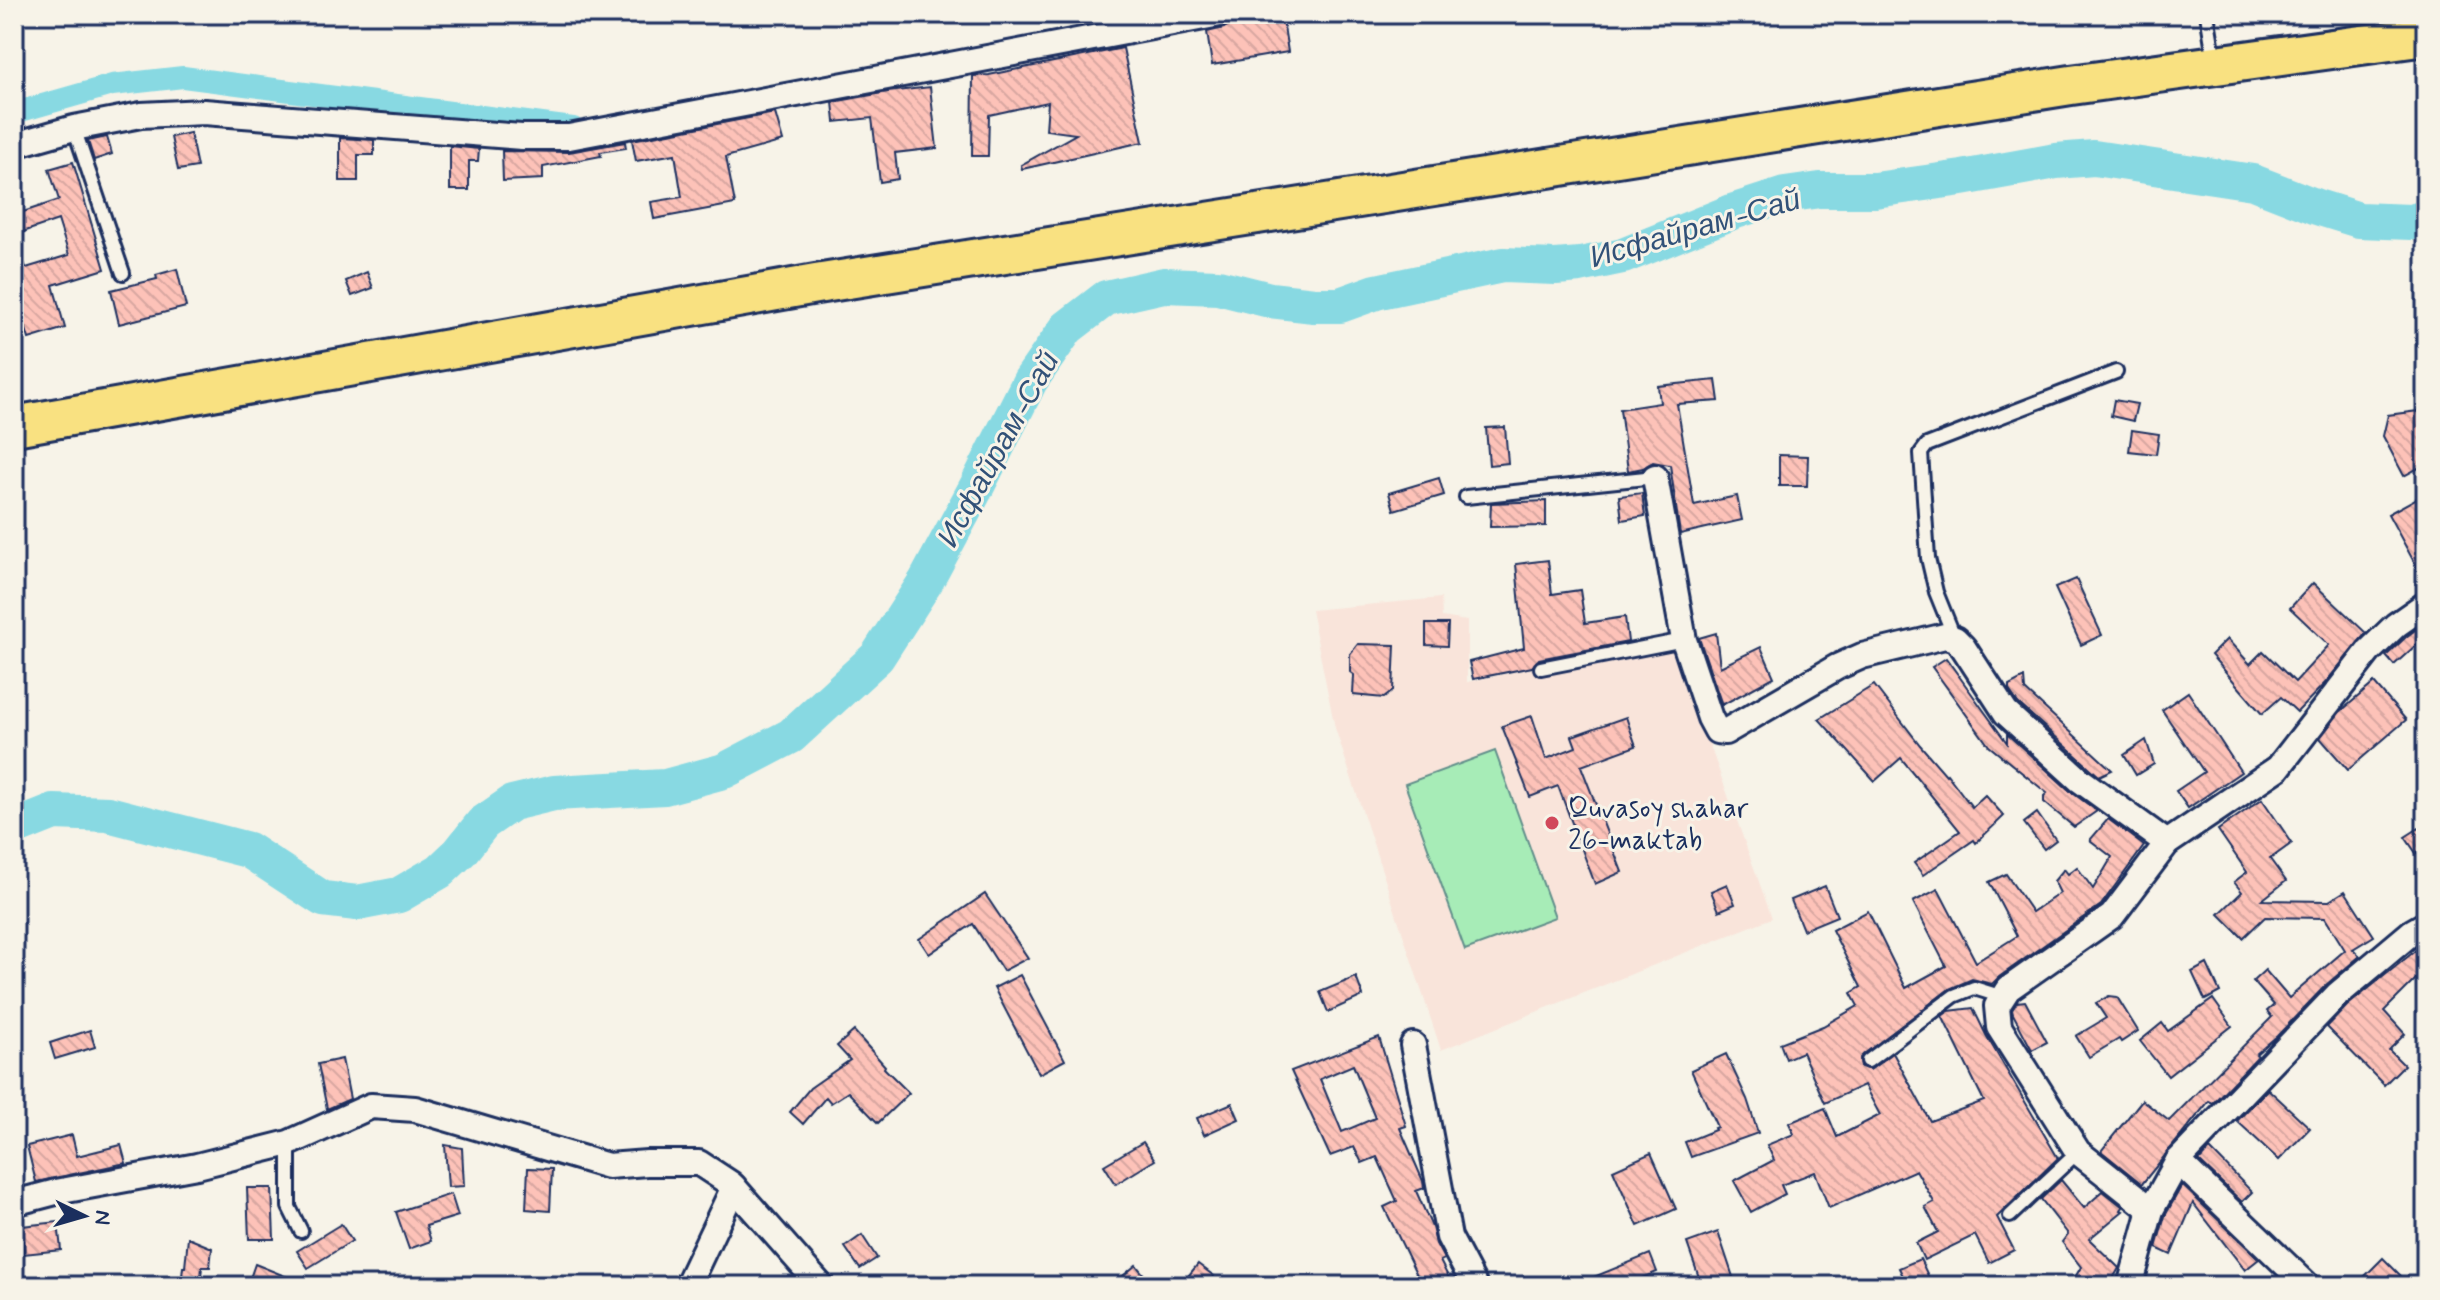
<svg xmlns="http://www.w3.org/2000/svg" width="2440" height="1300" viewBox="0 0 2440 1300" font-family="Mynerve,sans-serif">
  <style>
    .built { fill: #f9e4da }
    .garden { fill: #a7ecb7; stroke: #618e8a; stroke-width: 2 }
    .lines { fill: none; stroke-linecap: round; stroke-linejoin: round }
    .canal { stroke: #88d9e2; stroke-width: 22 }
    .river { stroke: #88d9e2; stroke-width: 36 }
    .building { fill: url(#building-back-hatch); stroke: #1b2f5e; stroke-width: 2; fill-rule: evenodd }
    .lane-casing { stroke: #1b2f5e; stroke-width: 18 }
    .street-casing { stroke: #1b2f5e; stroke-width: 30 }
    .primary-casing { stroke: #1b2f5e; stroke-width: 44 }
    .lane { stroke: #f7f3e8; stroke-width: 12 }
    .street { stroke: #f7f3e8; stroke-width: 24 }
    .primary { stroke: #f9e181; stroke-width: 38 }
    .poi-dot { fill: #d1495b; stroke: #f7f3e8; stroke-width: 3 }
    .labels { text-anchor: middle; stroke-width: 6; stroke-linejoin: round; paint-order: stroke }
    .poi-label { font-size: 28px; fill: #1b2f5e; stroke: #f7f3e8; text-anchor: start }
    .water-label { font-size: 30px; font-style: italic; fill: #315178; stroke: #f7f3e8 }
  </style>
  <defs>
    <pattern id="building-back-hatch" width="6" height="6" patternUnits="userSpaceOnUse" patternTransform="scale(2)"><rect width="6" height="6" fill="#fdc2b8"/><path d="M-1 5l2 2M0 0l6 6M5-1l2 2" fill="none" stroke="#d8a7a1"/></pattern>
  </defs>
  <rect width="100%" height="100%" fill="#f7f3e8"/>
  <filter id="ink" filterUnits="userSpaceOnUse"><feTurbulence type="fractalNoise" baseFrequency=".0125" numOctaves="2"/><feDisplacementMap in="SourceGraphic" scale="16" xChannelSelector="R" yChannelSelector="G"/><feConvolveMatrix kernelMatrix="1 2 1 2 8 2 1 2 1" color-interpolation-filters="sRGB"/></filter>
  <g filter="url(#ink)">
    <path class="built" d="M1441 598 1442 617 1467 621V682L1656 641 1677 654 1772 918 1441 1050 1335 728 1311 610Z"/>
    <path class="garden" d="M1495 751 1555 917 1465 950 1405 784Z"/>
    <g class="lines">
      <path class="canal" d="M14 113 112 85 183 77 573 128"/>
      <path class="river" d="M14 828 54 812 108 814 248 850 323 899 357 903 399 895 440 871 460 852 483 823 512 803 554 793 665 787 724 771 791 736 877 657 926 581 976 488 1030 381 1067 328 1106 298 1164 285 1218 287 1270 300 1314 305H1340L1376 292 1503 265 1556 267 1580 265 1623 256 1732 212 1785 195 1820 190H1875L1962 178 2056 161 2094 158 2253 182 2317 207 2359 220 2411 222 2426 218"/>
    </g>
    <g class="building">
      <path d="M1268 14H1282L1288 52 1212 65 1207 32 1224 28 1234 20Z"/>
      <path d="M1123 48 1143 142 1022 169 1021 165 1076 134 1046 130 1048 102 989 115 988 156H972L973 76 989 75Z"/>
      <path d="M930 87 937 148 895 153 898 179 880 182 872 118 835 122 833 102 888 92Z"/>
      <path d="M775 113 783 141 726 157 735 204 654 219 651 202 682 197 675 154 636 161 632 140Z"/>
      <path d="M190 133 197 167 178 170 171 137Z"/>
      <path d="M107 137 112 154 94 160 88 141Z"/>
      <path d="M340 138 374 140V155H358V181H340Z"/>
      <path d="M625 142 626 148 600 152 601 156 543 167V179L503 181 502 151 569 152Z"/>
      <path d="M450 146 479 149 478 161H469V190H450Z"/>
      <path d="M73 162 105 269 53 285 65 328 29 339 14 288V240H16L26 268 69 255 58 220 14 235V215L59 200 49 169Z"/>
      <path d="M177 269 186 307 119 324 111 290 157 279 156 275Z"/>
      <path d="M367 272 373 288 352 296 346 281Z"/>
      <path d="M1716 380 1719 401 1677 404 1694 505 1737 496 1742 520 1680 534 1670 465 1653 462 1643 468 1628 471 1620 409 1660 403 1658 386Z"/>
      <path d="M2114 400 2137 404 2133 421 2111 416Z"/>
      <path d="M2426 410V464L2404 476 2383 436 2388 415Z"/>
      <path d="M1505 427 1508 463 1489 465 1486 428Z"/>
      <path d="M2132 430 2159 434 2156 454 2129 451Z"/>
      <path d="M1779 455 1808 456 1807 486H1779Z"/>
      <path d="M1439 478 1444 495 1394 510 1389 493Z"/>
      <path d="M1642 493 1645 516 1622 520 1619 496Z"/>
      <path d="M2417 498 2426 515V584L2388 514Z"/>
      <path d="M1546 501V526L1490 527 1491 503Z"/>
      <path d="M1548 560 1552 594 1580 590 1585 623 1625 617 1628 642 1539 659 1532 667 1473 679 1469 662 1524 648 1516 564Z"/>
      <path d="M2076 579 2102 635 2081 645 2055 588Z"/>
      <path d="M2313 583 2366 633 2326 682 2297 712 2281 697 2262 714 2211 655 2227 639 2250 664 2263 651 2295 682 2329 645 2290 608Z"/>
      <path d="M2426 622V636L2394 665 2386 656 2406 637Z"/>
      <path d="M1426 624H1448L1447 646 1426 645Z"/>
      <path d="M1716 633 1720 667 1761 647 1774 677 1722 705 1699 638Z"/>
      <path d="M1358 644 1395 645 1393 691 1384 698 1353 695 1354 675 1350 672V654Z"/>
      <path d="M1946 658 2007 743V734L2070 791 2097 811 2074 827 2044 802V796L2047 793 1989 746 1932 667Z"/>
      <path d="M2024 678 2025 690 2112 770 2099 776 2018 703 2009 690V686Z"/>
      <path d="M2374 683 2406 720 2348 770 2320 738 2340 712Z"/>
      <path d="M1874 685 1920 745 1946 775 1947 774 1972 807 1985 795 2004 816 1976 843 1974 840 1923 875 1914 863 1960 831 1901 758 1875 781 1819 719Z"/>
      <path d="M2188 692 2241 772 2188 808 2176 791 2204 772 2162 710Z"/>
      <path d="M1532 716 1546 759 1576 747 1572 736 1626 717 1636 746 1581 766 1622 872 1595 884 1558 786 1530 797 1502 726Z"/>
      <path d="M2146 740 2154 764 2136 775 2124 755Z"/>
      <path d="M2262 799 2292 843 2270 859 2286 881 2262 900 2329 901 2345 891 2374 936 2353 949 2360 956 2326 985 2277 1036 2256 1054 2258 1056 2213 1103 2209 1101 2142 1184 2101 1151 2142 1100 2169 1121 2272 1017 2267 1011 2274 1005 2253 981 2265 970 2289 998 2345 950 2325 918 2265 917 2243 938 2219 914 2242 892 2234 882 2247 872 2218 830Z"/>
      <path d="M2037 813 2056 840 2044 849 2024 823Z"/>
      <path d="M2108 819 2144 846 2101 905 1999 977 1992 984 1972 979 1949 989 1860 1058 1861 1067 1870 1070 1893 1053 1930 1121 1984 1101 1942 1016 1949 1011 1973 1008 1986 1035 2058 1158 1997 1217 2014 1250 1989 1263 1975 1235 1924 1260 1916 1243 1938 1232 1925 1207 1934 1202 1916 1170 1829 1208 1815 1172 1781 1185 1785 1194 1751 1212 1734 1181 1774 1160 1767 1145 1794 1134 1789 1123 1825 1108 1837 1137 1880 1115 1864 1085 1825 1103 1802 1052 1786 1059 1780 1043 1823 1026 1858 1006 1851 993 1861 987 1832 930 1868 911 1906 988 1946 966 1913 902 1938 889 1976 962 2017 936 1989 882 2006 874 2032 912 2060 893 2054 881 2064 869 2068 874 2077 867 2093 889 2112 857 2090 840Z"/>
      <path d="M2419 828 2426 838V846L2416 853 2405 837Z"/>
      <path d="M1727 884 1735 904 1719 911 1711 891Z"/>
      <path d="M1825 886 1837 916 1803 930 1791 900Z"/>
      <path d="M985 894 1028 958 1003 971 973 924 929 954 919 939Z"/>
      <path d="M2426 942V969L2384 1011 2405 1034 2389 1050 2404 1065 2384 1085 2327 1027 2347 1006Z"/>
      <path d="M2207 964 2220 992 2205 1000 2192 972Z"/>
      <path d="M1020 975 1065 1060 1039 1074 994 988Z"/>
      <path d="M1356 977 1363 996 1328 1012 1320 992Z"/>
      <path d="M2109 996 2117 997 2138 1031 2121 1042 2119 1039 2089 1057 2076 1036 2106 1018 2096 1003Z"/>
      <path d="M2213 999 2232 1026 2168 1076 2140 1041 2162 1023 2168 1031Z"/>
      <path d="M2025 1001 2047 1042 2032 1050 2013 1014 2012 1010 2017 1002Z"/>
      <path d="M90 1030 95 1047 55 1059 50 1043Z"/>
      <path d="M854 1031 885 1066 884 1068 909 1093 878 1123 848 1092 831 1103 826 1097 803 1124 790 1112 810 1088 850 1060 837 1046Z"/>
      <path d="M1379 1037 1406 1126 1400 1128 1423 1181 1424 1188 1416 1191 1432 1227 1436 1244 1444 1259 1440 1261 1453 1286H1396L1417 1275 1384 1207 1397 1201 1377 1157 1362 1163 1354 1147 1330 1156 1291 1071ZM1353 1065 1375 1118 1342 1132 1320 1079Z"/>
      <path d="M1726 1054 1747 1099 1758 1133 1691 1157 1685 1142 1715 1130 1714 1128 1717 1127 1691 1070Z"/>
      <path d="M342 1059 350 1099 327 1109 318 1064Z"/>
      <path d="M2268 1089 2310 1128 2279 1160 2237 1121Z"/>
      <path d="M1232 1103 1239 1119 1204 1135 1197 1118Z"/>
      <path d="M72 1135 77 1156 121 1145 126 1163 36 1182 27 1146Z"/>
      <path d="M1143 1142 1155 1160 1116 1184 1104 1165Z"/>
      <path d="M445 1145 462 1148 464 1186 448 1187Z"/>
      <path d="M2210 1149 2252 1192 2242 1202 2199 1161Z"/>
      <path d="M1651 1153 1676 1209 1638 1226 1613 1170Z"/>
      <path d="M528 1168 552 1169 550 1211 526 1209Z"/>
      <path d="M2061 1180 2084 1208 2103 1191 2123 1207 2121 1210 2123 1211 2089 1239 2119 1268 2109 1286H2070L2081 1267 2062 1242 2068 1234 2041 1199Z"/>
      <path d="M2182 1185 2259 1259 2245 1270 2193 1203 2171 1255 2156 1248 2165 1216Z"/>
      <path d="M247 1188H272L274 1239H249Z"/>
      <path d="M451 1194 458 1216 426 1226 431 1241 409 1249 396 1212Z"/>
      <path d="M58 1222 61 1250 24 1254 22 1226Z"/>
      <path d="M341 1224 352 1241 308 1268 297 1251Z"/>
      <path d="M1718 1232 1736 1286H1702L1687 1243Z"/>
      <path d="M862 1235 877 1258 860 1269 845 1247Z"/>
      <path d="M188 1238 212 1248 210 1267H202L200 1286H181L183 1267H185Z"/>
      <path d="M1650 1254 1657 1272 1622 1286H1572Z"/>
      <path d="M2383 1258 2401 1276 2391 1286H2355Z"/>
      <path d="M1920 1259 1933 1286H1908L1899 1268Z"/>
      <path d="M255 1264 307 1285V1286H242L249 1281Z"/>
      <path d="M1198 1264 1214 1276 1206 1286H1180Z"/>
      <path d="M1136 1265 1153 1286H1111Z"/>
    </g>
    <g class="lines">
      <defs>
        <g id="lane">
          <path d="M2207 14 2215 62"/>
          <path d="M74 128 123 273"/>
          <path d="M1466 497 1655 477"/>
          <path d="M1955 639 1936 592 1928 558 1921 453 1927 445 2116 372"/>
          <path d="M1541 668 1684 640"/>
          <path d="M1868 1061 1954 996 1974 988 2003 997"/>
          <path d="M289 1143V1207L301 1231"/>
          <path d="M2010 1216 2078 1152"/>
        </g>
        <g id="street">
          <path d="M14 145 74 128 141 115 204 112 522 137H569L1220 14"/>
          <path d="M1655 477 1684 640 1710 718 1717 731 1725 732 1837 667 1862 656 1945 636 1955 639 1963 647 2006 713 2080 780 2167 843"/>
          <path d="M1413 1045 1449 1237 1475 1286"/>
          <path d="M2178 1161 2308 1286"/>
          <path d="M14 1203 56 1192 197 1166 289 1143 371 1106 415 1109 608 1166 647 1163H699L731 1184 821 1286"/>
          <path d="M2151 1210 2078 1152 1999 1027 1997 1006 2008 989 2112 916 2167 843 2278 768 2369 651 2396 625 2426 604"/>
          <path d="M687 1286 734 1187"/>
          <path d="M2130 1286 2151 1210 2178 1161 2337 995 2412 932 2426 924"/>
        </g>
        <path id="primary" d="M14 426 816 284 2071 85 2426 36"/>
      </defs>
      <use href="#lane" class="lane-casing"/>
      <use href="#street" class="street-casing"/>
      <use href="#primary" class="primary-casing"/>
      <use href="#lane" class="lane"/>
      <use href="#street" class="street"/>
      <use href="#primary" class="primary"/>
    </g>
  </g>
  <circle class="poi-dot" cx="1552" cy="823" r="8"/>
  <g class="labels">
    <g class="poi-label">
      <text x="1568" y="817">Quvasoy shahar<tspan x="1568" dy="32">26-maktab</tspan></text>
    </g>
    <g class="water-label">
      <text transform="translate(1695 228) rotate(-16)" y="10">Исфайрам-Сай</text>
      <text transform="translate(998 449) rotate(-61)" y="10">Исфайрам-Сай</text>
    </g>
  </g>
  <rect width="2440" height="1300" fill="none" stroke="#f7f3e8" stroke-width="48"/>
  <rect x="24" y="24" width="2392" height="1252" fill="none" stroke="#1b2f5e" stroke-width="3" filter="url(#ink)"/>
  <g transform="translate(84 1216) rotate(95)" stroke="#f7f3e8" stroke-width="6" paint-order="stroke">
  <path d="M0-6L14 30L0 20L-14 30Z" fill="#1b2f5e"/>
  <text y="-12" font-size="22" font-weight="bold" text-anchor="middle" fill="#1b2f5e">N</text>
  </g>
</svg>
